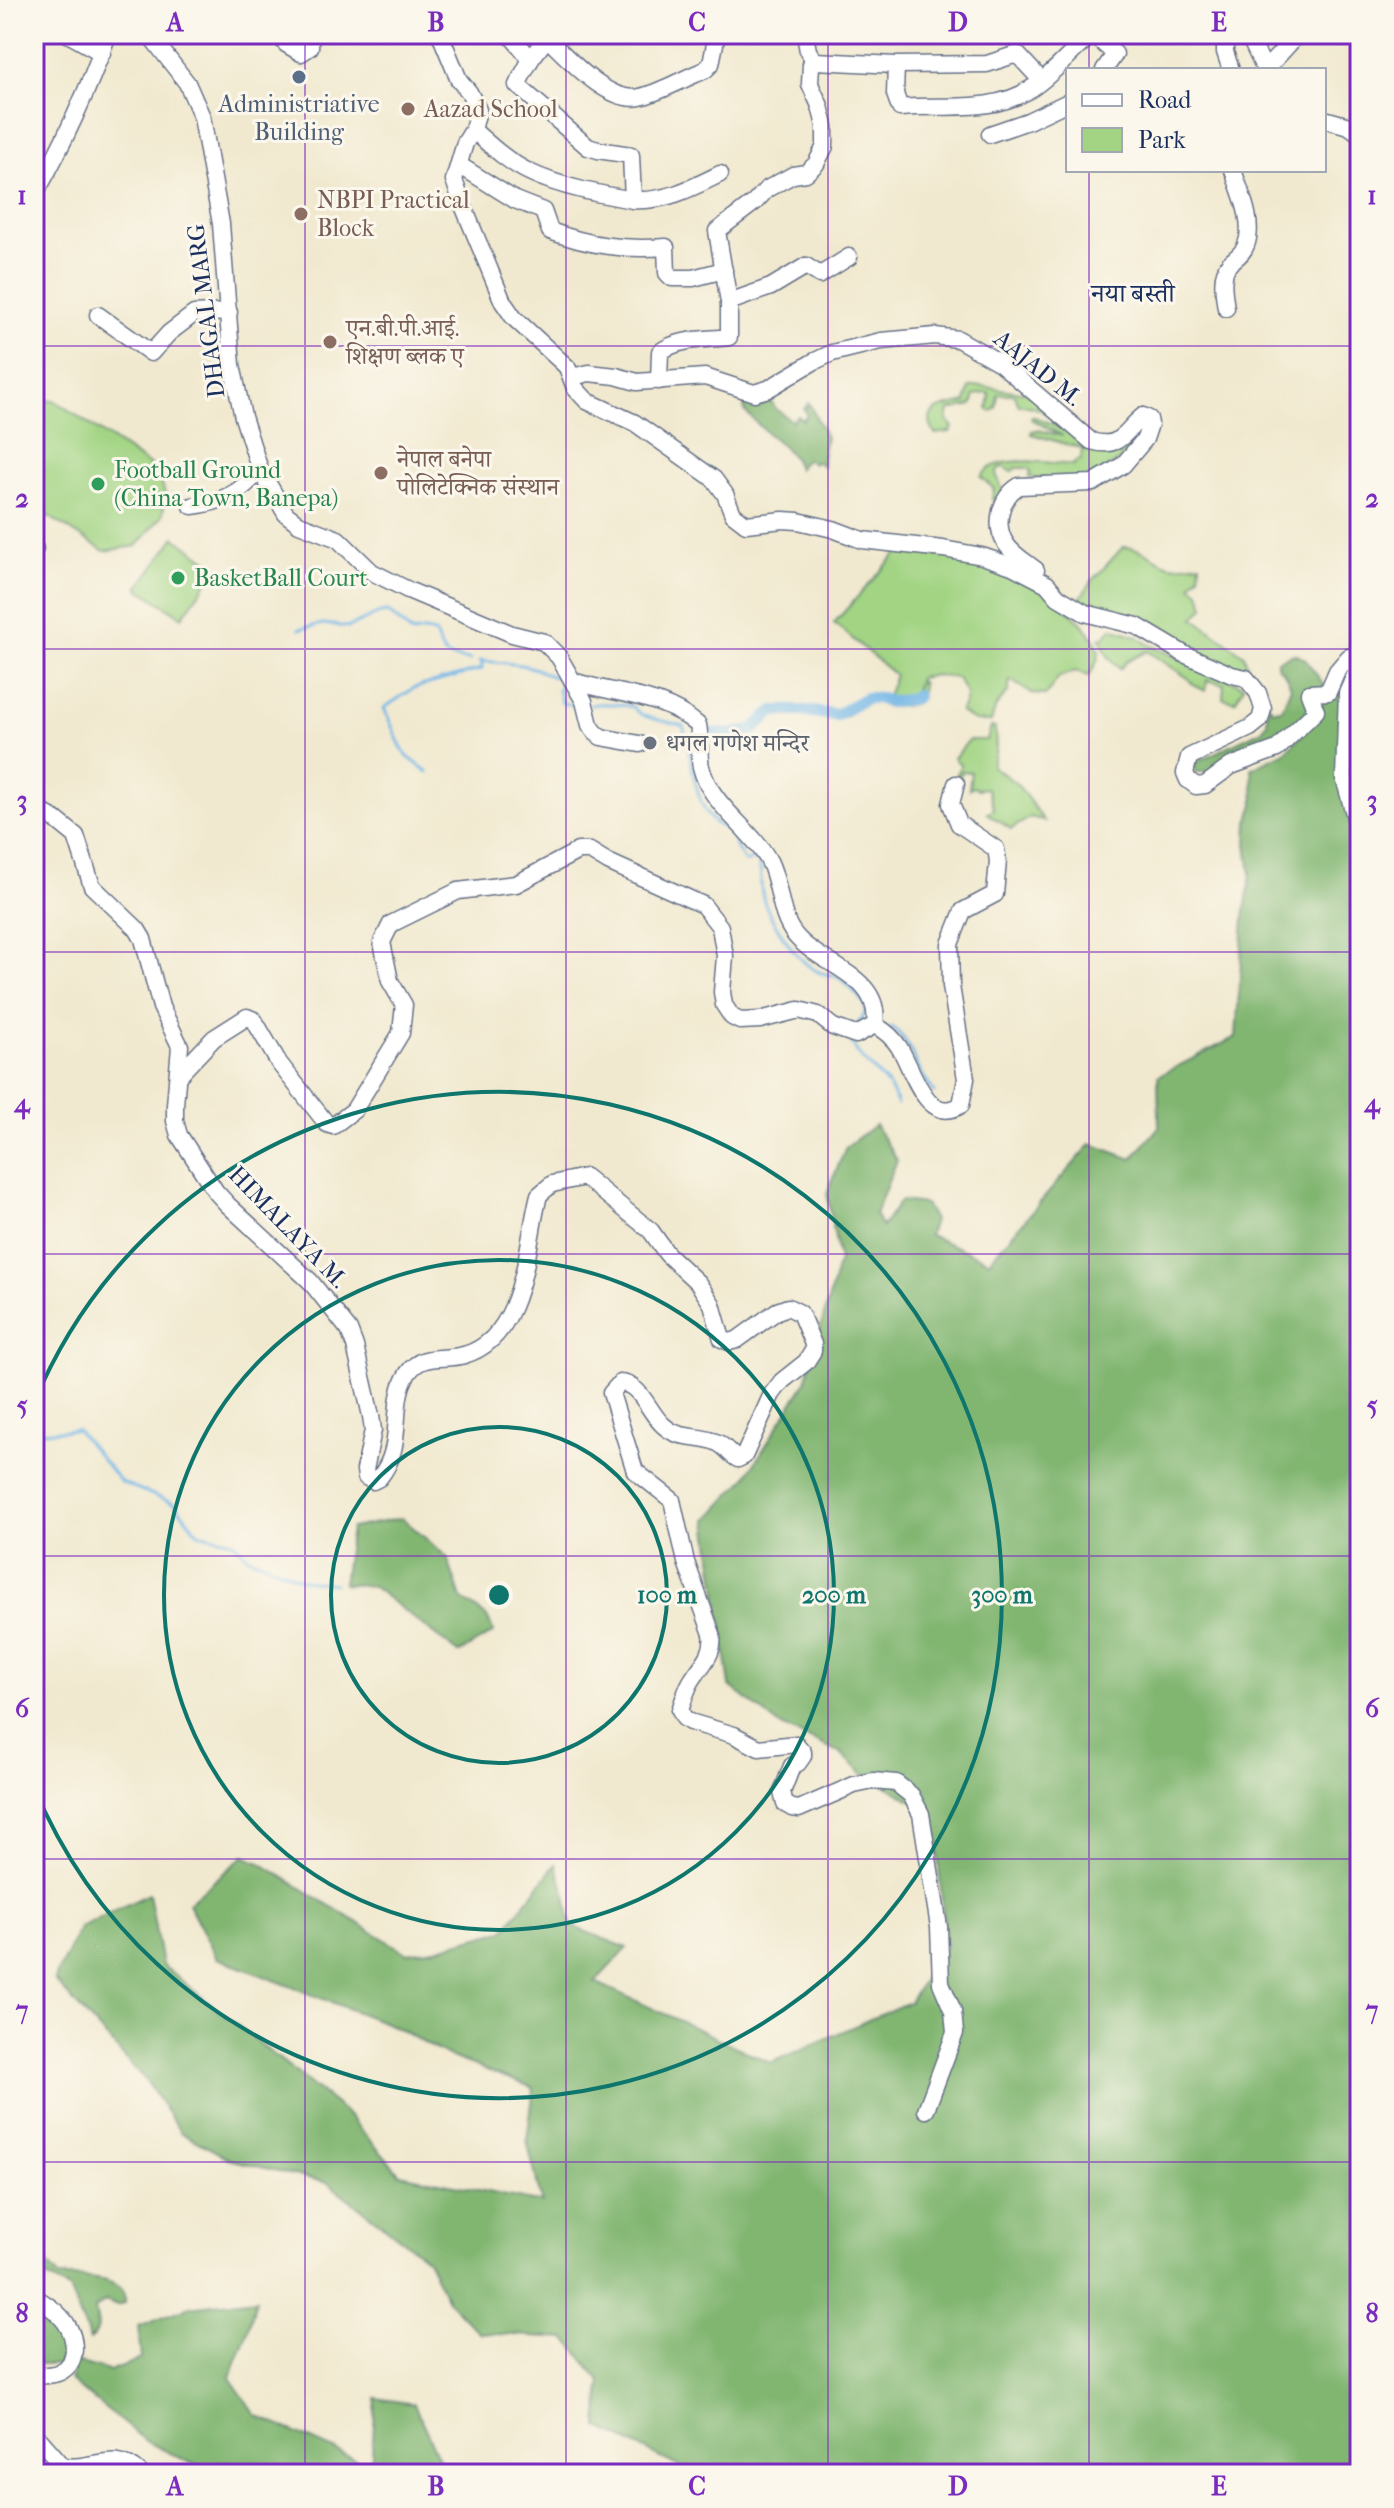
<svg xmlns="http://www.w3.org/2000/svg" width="1394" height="2508" viewBox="0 0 1394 2508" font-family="'IM FELL French Canon','Noto Serif Devanagari',serif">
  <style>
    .green { fill: #a2d483; stroke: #5e8270; stroke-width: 2 }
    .forest { fill: #81b671; stroke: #4e7268; stroke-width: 2 }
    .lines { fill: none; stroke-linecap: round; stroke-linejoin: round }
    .stream { stroke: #70b5e6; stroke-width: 3 }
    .canal { stroke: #70b5e6; stroke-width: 12 }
    .minor-casing { stroke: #667086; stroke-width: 19 }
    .minor { stroke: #fff; stroke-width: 16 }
    .grid { fill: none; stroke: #7b2cbf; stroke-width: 2; stroke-opacity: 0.55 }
    .ring { fill: none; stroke: #0f766e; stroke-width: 4 }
    .service-dot { fill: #5c6f8a; stroke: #fbf7ec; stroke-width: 3 }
    .education-dot { fill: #8d6e63; stroke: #fbf7ec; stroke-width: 3 }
    .leisure-dot { fill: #2e9e5b; stroke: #fbf7ec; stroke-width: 3 }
    .worship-dot { fill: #6b7280; stroke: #fbf7ec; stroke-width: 3 }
    .labels { text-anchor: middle; stroke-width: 6; stroke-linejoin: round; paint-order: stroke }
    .service-label { font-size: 24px; fill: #4e5e75; stroke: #fbf7ec }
    .education-label { font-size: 24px; fill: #785e54; stroke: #fbf7ec; text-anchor: start }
    .street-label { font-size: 24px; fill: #1b2f5e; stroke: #fbf7ec }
    .leisure-label { font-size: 24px; fill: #27864d; stroke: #fbf7ec; text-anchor: start }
    .worship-label { font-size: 24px; fill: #5b616d; stroke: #fbf7ec; text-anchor: start }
    .neighbourhood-label { font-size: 26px; fill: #1b2f5e; stroke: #fbf7ec }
    .centre { fill: #0f766e; stroke: #fbf7ec; stroke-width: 4 }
    .ring-label { font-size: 24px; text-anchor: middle; font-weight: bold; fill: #0f766e; stroke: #fbf7ec; stroke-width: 6; stroke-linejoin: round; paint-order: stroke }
    .neatline { fill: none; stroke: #7b2cbf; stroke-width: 3 }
    .grid-label { font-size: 26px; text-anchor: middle; font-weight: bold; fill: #7b2cbf }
  </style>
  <rect width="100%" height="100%" fill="#fbf7ec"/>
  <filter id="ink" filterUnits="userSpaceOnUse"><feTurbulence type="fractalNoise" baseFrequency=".0125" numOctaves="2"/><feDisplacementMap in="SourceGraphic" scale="16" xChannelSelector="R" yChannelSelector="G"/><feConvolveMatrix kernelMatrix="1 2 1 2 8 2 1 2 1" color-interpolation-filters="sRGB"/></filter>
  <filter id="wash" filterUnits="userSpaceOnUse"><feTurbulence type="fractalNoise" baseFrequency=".006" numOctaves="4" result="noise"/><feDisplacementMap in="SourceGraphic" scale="32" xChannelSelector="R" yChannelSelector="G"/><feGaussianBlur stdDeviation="1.8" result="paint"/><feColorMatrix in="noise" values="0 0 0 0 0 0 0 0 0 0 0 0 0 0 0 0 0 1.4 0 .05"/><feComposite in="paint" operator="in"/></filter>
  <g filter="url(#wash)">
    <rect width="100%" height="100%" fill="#f1e9cf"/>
    <g class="green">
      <path d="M979 386 1021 392 1025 391 1098 446 1146 422 1132 451 1090 481 1029 478 1031 472 1028 468H1016L1012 472 1003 467 999 468 996 474 1003 491 999 500 992 499 994 489 981 477C994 452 1051 464 1074 465L1076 460H1081L1082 448C1064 445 1048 438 1031 434L1032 431 1038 430 1063 436 1031 419 1032 416 1065 429C1052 417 1037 404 1019 405L1013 394H998L996 408 991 412 988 409 990 394 986 393 975 395 972 405 949 410 947 420 953 427 950 432 935 434C918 406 949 407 966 402L970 387Z"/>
      <path d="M54 400 158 471 166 497 162 516 137 546 104 551 34 507V403Z"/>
      <path d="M175 537 217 568 182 617 138 588Z"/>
      <path d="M1123 547C1142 547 1151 557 1167 564 1175 568 1190 564 1200 563L1199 575 1191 585 1200 592 1205 606 1194 618 1244 655 1249 671 1205 656 1077 603 1091 582Z"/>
      <path d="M900 550C935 553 970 559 1004 569 1029 576 1098 626 1099 654 1099 661 1092 670 1089 676L1076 671 1059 677 1046 695 1033 694 1010 680 1008 692 996 706 991 722 975 721 960 712C969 695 968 696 957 678L935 675 919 678 915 690 919 681 922 683 921 699 911 705 888 707 875 701 849 710 847 716 841 717 838 712C853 700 867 694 887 696L895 675 834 623Z"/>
      <path d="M1112 628 1136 636 1151 646 1244 686 1235 701 1223 698 1224 684 1207 680 1206 691 1193 685 1188 678 1147 651 1126 662 1120 669 1108 656 1100 638 1106 636Z"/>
      <path d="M991 727 995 728 996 749 992 766 1017 784 1044 821 1031 817 1011 829 987 813 994 809 987 788 978 789 974 787 969 789 971 772 962 771 957 785 955 779 961 765 954 758 969 740H987Z"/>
    </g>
    <g class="forest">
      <path d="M767 394 775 408 792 421 798 416 803 420 807 414 804 409 809 403 826 437 822 458 823 466 816 461 813 464 806 459 798 469C794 452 777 442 764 430 757 424 753 418 745 412L744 406 747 401Z"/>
      <path d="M1294 654 1305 659 1325 686 1323 693 1275 747 1213 772H1195L1194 764 1200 760 1262 730 1267 723 1268 704 1273 710 1282 709 1291 687 1285 674 1277 666V660Z"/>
      <path d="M1349 671 1350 721 1360 718V2474H694L598 2427 601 2382 566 2338 479 2333 447 2300 427 2259 328 2183 232 2160 181 2133 147 2082 54 1980 80 1927 149 1894 162 1965 344 2111 400 2174 542 2203 527 2140 534 2088 446 2055 393 2026 217 1958 188 1903 244 1856 260 1863 407 1953 435 1949 504 1930 556 1864 567 1899 571 1926 627 1948 595 1982 771 2063 909 2002 946 1945 934 1813 862 1773 841 1753 779 1725 730 1686 707 1520 745 1479 806 1381 839 1261 827 1193 846 1147 875 1125 897 1160 875 1214 882 1227 900 1201 925 1204 934 1220 929 1235 989 1261 1091 1144 1132 1159 1159 1127 1158 1076 1236 1037 1244 917 1251 874 1247 843 1248 822 1254 804 1252 768 1285 752 1305 732 1343 672Z"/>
      <path d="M402 1518 447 1557 461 1598 487 1617 494 1632 459 1653 372 1586 343 1584 351 1528Z"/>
      <path d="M34 2218 38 2230 37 2252 59 2277C78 2278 127 2274 125 2303L117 2306 105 2301 95 2309C97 2322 102 2331 90 2340L69 2289 34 2271Z"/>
      <path d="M256 2299 248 2331 230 2378 256 2415 371 2467 376 2398 414 2404 446 2474H225L191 2463 147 2442 70 2381 76 2362 109 2371 141 2359 138 2326 189 2307Z"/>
      <path d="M34 2308C58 2311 72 2345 57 2365H34Z"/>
    </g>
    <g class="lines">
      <g class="stream">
        <path d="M299 629 323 624 349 627 380 613 388 612 412 633 424 631 435 633C443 656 443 658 470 660"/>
        <path d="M480 661C498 662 516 663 533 668 543 671 545 676 557 677L561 682 558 690 562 703 581 706"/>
        <path d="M591 705C605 702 619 704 633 707 643 721 667 720 683 726 693 753 693 828 731 829L736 847 745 862 754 859 759 862C762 874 760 882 762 893 766 915 795 959 815 970 822 975 832 974 839 978 849 984 858 996 865 1005V1014L855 1027"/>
        <path d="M707 745 710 738 708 734"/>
        <path d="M428 772 408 757 401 747 384 708 414 688 482 669V661"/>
        <path d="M891 1027C906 1037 910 1049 917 1065 921 1074 929 1083 934 1093"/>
        <path d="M852 1043C863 1068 892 1078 897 1105"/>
        <path d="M34 1432 77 1430 121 1482 175 1504 198 1533 233 1541 247 1556 304 1580 335 1584"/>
      </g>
      <path class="canal" d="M708 734H733L752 730 774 711H803L837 715 866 698H877L890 702 914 699 917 695"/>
    </g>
  </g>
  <g filter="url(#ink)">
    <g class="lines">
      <defs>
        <g id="minor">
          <path d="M68 34 102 53"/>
          <path d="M149 34 187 83 202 117 221 224 232 365 243 417 260 470 286 514 299 524 338 539 372 572 408 590 512 634 544 642 559 657 584 701 590 725 595 732 601 737 640 744"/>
          <path d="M279 34 286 44 301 53 310 47 311 34"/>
          <path d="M440 34 459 80 469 92 478 110 473 130 465 143 454 180 462 203 503 302 514 318 567 367 572 377 589 373 616 376 637 382 705 377 754 393 768 389 813 362 832 353 881 341 904 339 935 336 958 339 1000 363 1091 441C1121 450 1123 432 1143 416L1149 419 1150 424 1145 439 1123 465 1093 483 1019 486C1001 497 993 524 1006 544 1013 555 1026 562 1036 570"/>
          <path d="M513 34 512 37 531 59"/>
          <path d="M717 34 711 64 705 70C684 78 662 92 640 97 608 104 568 58 547 38L531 59 517 85 588 147 598 150 631 155 633 200C665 202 692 188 720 174"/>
          <path d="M805 34 808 51 815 61"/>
          <path d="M1093 34 1115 54 1104 70"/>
          <path d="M1225 34V52L1231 70"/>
          <path d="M1248 34 1265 70 1298 34"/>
          <path d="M896 65 987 64 1017 54 1041 80"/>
          <path d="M1324 119 1349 126 1360 134"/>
          <path d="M473 130C491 146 508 162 529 172 560 187 599 194 633 200"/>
          <path d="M990 134 1028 121 1068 102"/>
          <path d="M459 165 515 200 543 211 550 231C591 246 623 250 666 247L667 273 672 278H693L724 270"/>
          <path d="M34 196C64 143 88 91 108 34"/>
          <path d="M729 302 771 287 806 266 820 275 849 257"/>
          <path d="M1226 308C1224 295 1220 275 1229 264 1235 258 1243 254 1246 245 1255 222 1240 192 1233 170"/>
          <path d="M98 315 151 353 169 333 194 314 229 312"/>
          <path d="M567 367 575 388 587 401 635 423 714 479 725 494 733 514 746 524 783 520 798 521 833 529 862 540 943 549 982 556 1012 566 1047 584 1058 597 1085 613 1137 626 1184 654 1232 675 1246 678 1258 693 1263 709 1260 720 1250 728 1189 757 1185 773 1188 780 1196 786 1205 785 1231 766 1277 749 1316 711 1309 693 1328 692 1337 671 1349 657 1356 658 1357 671 1347 693 1344 778 1360 835"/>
          <path d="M659 381 660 352C679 338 706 340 729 337V302L717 231 755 202 767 189 793 175 806 173 816 164 825 146V126L820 106 810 84 811 64 815 61 896 65 895 94 900 108C944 104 993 114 1032 88 1054 74 1071 51 1092 35"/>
          <path d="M192 506C221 503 242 492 260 470"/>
          <path d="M34 547 35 549"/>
          <path d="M34 808 55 819 76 836 92 886 137 929 143 939 161 1007 180 1046 175 1105V1121L179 1135 216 1192 228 1205 310 1281 349 1330 355 1346 371 1416 373 1430 365 1470 366 1477 373 1481 379 1478C407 1445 388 1402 408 1373 422 1352 443 1361 464 1355 526 1338 526 1244 539 1195L552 1184 585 1177 651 1231 667 1254 698 1283 712 1304 722 1339 729 1342 737 1340 777 1311 788 1307 800 1313 813 1344V1351L806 1362 782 1381 772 1394 744 1456 738 1459C730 1455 726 1447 718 1443 700 1434 680 1441 664 1426 649 1414 641 1383 620 1383L611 1393 635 1471 672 1500 686 1562 712 1634C715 1654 702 1664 692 1680 686 1689 684 1700 680 1710L684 1718 690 1722 734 1735 759 1748 796 1744 803 1752V1756L798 1763 792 1766 782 1792 785 1804 792 1808 799 1809 854 1785 873 1781 896 1783 911 1795 921 1814 939 1927 941 1983 953 2011 955 2033 926 2110"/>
          <path d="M875 1025C885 1031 893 1037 899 1047 913 1069 926 1126 961 1105L966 1079 951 986 950 944 963 911 995 894 998 861 996 849 959 824 951 804 956 784"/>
          <path d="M178 1076 214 1038 247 1017 254 1020 279 1063 327 1124 333 1126 354 1110 401 1033 404 1005 390 981 382 942 391 924 458 891 516 884 578 851H590L608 862 703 905 720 927 725 956 722 992 724 1005 732 1017 740 1021 760 1020 799 1010 818 1015 833 1027 856 1035 875 1025C882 975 821 967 795 935 778 914 781 884 769 861 752 829 710 805 701 767 698 753 701 739 698 725 662 694 616 695 573 681"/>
          <path d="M34 2297C43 2302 53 2308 60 2316 75 2331 82 2361 60 2372 52 2376 42 2375 34 2376"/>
          <path d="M34 2433 63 2466C94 2471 114 2448 141 2474"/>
        </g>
      </defs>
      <use href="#minor" class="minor-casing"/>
      <use href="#minor" class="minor"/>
    </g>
  </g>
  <path class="grid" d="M305 34V2474M566 34V2474M828 34V2474M1089 34V70M1089 170V2474M34 346H1360M34 649H1360M34 952H1360M34 1254H1360M34 1556H1360M34 1859H1360M34 2162H1360"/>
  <g class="ring">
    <circle cx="499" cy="1595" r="168"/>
    <circle cx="499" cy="1595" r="335"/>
    <path d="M34 1403A503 503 0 1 1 34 1787"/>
  </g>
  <circle class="service-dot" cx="299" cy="77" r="8"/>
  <g class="education-dot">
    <circle cx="408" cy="109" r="8"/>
    <circle cx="301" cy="214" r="8"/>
    <circle cx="330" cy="342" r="8"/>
    <circle cx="381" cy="473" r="8"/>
  </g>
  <g class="leisure-dot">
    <circle cx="98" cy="484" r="8"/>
    <circle cx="178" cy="578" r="8"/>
  </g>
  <circle class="worship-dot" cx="650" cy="743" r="8"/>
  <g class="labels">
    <g class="service-label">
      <text x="299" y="112">Administriative<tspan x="299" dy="28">Building</tspan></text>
    </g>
    <g class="education-label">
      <text x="424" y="117">Aazad School</text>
      <text x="317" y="208">NBPI Practical<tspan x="317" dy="28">Block</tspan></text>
      <text x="346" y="336">एन.बी.पी.आई.<tspan x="346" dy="28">शिक्षण ब्लक ए</tspan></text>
      <text x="397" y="467">नेपाल बनेपा<tspan x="397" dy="28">पोलिटेक्निक संस्थान</tspan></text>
    </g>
    <g class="street-label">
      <text transform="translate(206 311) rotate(-97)" y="8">DHAGAL MARG</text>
      <text transform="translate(1038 368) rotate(39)" y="8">AAJAD M.</text>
      <text transform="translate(288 1227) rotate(46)" y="8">HIMALAYA M.</text>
    </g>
    <g class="leisure-label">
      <text x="114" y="478">Football Ground<tspan x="114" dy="28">(China Town, Banepa)</tspan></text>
      <text x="194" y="586">BasketBall Court</text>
    </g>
    <g class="worship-label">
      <text x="666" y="751">धगल गणेश मन्दिर</text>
    </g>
    <g class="neighbourhood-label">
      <text x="1133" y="302">नया बस्ती</text>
    </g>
  </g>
  <circle cx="499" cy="1595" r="12" class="centre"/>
  <g class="ring-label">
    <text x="667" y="1603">100 m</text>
    <text x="834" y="1603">200 m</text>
    <text x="1002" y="1603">300 m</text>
  </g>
  <rect width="1394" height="2508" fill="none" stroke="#fbf7ec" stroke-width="88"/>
  <rect x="1066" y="68" width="260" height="104" fill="#fbf7ec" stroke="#a1a7b3" stroke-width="2"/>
  <rect x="1082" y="94" width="40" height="12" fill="#ffffff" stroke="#a1a7b3" stroke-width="2"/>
  <text x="1138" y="108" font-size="24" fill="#1b2f5e">Road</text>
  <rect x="1082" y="128" width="40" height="24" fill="#a2d483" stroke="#a1a7b3" stroke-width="2"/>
  <text x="1138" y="148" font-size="24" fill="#1b2f5e">Park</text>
  <rect x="44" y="44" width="1306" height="2420" class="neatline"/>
  <g class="grid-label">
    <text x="175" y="31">A</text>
    <text x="436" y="31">B</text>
    <text x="697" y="31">C</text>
    <text x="958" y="31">D</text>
    <text x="1219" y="31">E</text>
    <text x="22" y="204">1</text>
    <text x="1372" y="204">1</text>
    <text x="22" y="507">2</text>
    <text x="1372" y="507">2</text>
    <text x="22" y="809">3</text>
    <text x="1372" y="809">3</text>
    <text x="22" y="1112">4</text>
    <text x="1372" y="1112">4</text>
    <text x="22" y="1414">5</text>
    <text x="1372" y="1414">5</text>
    <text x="22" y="1717">6</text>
    <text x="1372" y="1717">6</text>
    <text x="22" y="2019">7</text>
    <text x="1372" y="2019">7</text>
    <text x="22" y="2322">8</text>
    <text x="1372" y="2322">8</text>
    <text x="175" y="2495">A</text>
    <text x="436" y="2495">B</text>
    <text x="697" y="2495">C</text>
    <text x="958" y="2495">D</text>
    <text x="1219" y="2495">E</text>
  </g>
</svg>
